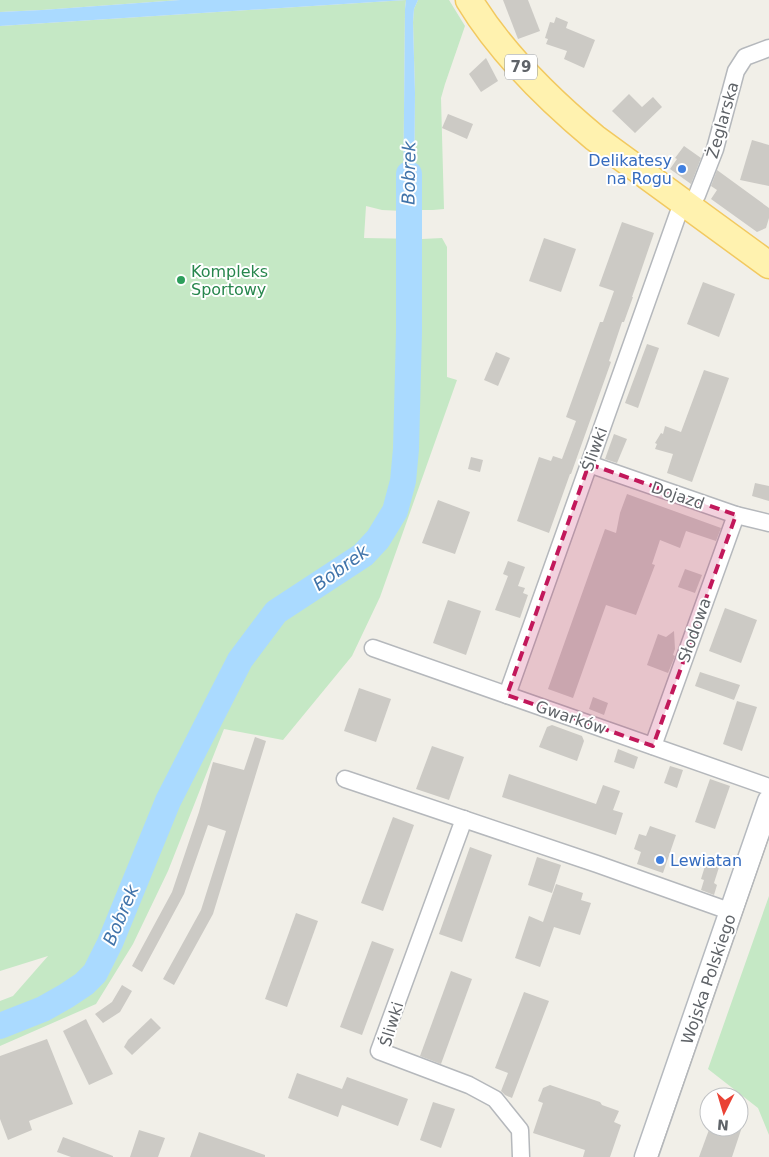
<svg xmlns="http://www.w3.org/2000/svg" width="769" height="1157" viewBox="0 0 769 1157" font-family="'DejaVu Sans',sans-serif">
  <style>
    .green { fill: #c5e8c5 }
    .water { fill: #aadaff }
    .lines { fill: none; stroke-linecap: round; stroke-linejoin: round }
    .river { stroke: #aadaff; stroke-width: 26 }
    .building { fill: #cccac5 }
    .minor-casing { stroke: #b5b8bc; stroke-width: 19 }
    .secondary-casing { stroke: #b6babf; stroke-width: 25 }
    .primary-casing { stroke: #f2c960; stroke-width: 29 }
    .minor { stroke: #fff; stroke-width: 16 }
    .secondary { stroke: #fff; stroke-width: 22 }
    .primary { stroke: #fff2af; stroke-width: 26 }
    .tram { stroke: #b6b7b8; stroke-width: 1 }
    .marked { fill: #c2185b; fill-opacity: 0.2; stroke: #c2185b; stroke-width: 4; stroke-dasharray: 10 6; stroke-linejoin: round }
    .shop-dot { fill: #3f7fe0; stroke: #fff; stroke-width: 2 }
    .leisure-dot { fill: #2e9e5b; stroke: #fff; stroke-width: 2 }
    .labels { text-anchor: middle; stroke-width: 4; stroke-linejoin: round; paint-order: stroke }
    .shield { fill: #fff; stroke: #8f9295; stroke-width: 1 }
    .shield-label { font-size: 15px; font-weight: bold; fill: #5f6368 }
    .street-label { font-size: 16px; fill: #5f6368; stroke: #fff }
    .shop-label { font-size: 16px; fill: #366cbe; stroke: #fff; text-anchor: end }
    .leisure-label { font-size: 16px; fill: #27864d; stroke: #fff; text-anchor: start }
    .water-label { font-size: 18px; font-style: italic; fill: #4174aa; stroke: #fff }
  </style>
  <rect width="100%" height="100%" fill="#f1efe8"/>
  <g class="green">
    <path d="M0 0H180L42 10 0 12Z"/>
    <path d="M406 0 405 9 403 211 382 210 366 206 364 238 422 239 442 238 447 247V377L457 380 380 597 352 656 283 740 224 729 168 871 133 944 96 1004 0 1046V1001L13 996 48 956 0 971V26Z"/>
    <path d="M418 0H449L465 26 445 84 441 98 444 209 433 210H414L415 93 413 22 414 9Z"/>
    <path d="M769 896V1135L758 1108 708 1069Z"/>
  </g>
  <g class="water">
    <path d="M180 0H406L0 26V12L42 10Z"/>
    <path d="M406 0H418L414 9 413 22 415 93 414 210 403 211 405 9Z"/>
  </g>
  <g class="lines">
    <path class="river" d="M0 1026 43 1009 66 996 84 984 95 973 110 943 168 801 240 660 276 612 363 555 378 539 395 511 403 481 406 449 409 332V174"/>
  </g>
  <g class="building">
    <path d="M503 0H528L540 31 518 39Z"/>
    <path d="M556 17 568 22 566 28 595 40 584 68 564 59 567 51 546 44 548 39 545 38 550 22 554 23Z"/>
    <path d="M486 58 498 81 481 92 469 74Z"/>
    <path d="M629 94 642 107 653 97 662 107 635 133 612 111Z"/>
    <path d="M448 114 473 124 467 139 442 128Z"/>
    <path d="M752 140 769 145V186L740 180Z"/>
    <path d="M684 146 701 158 691 184 670 169 677 159 675 158Z"/>
    <path d="M717 170 769 208V218L766 228 757 232 711 199 717 190 711 186Z"/>
    <path d="M622 222 654 233 632 297H633L624 322H622L609 361 611 362 571 474H570L549 533 517 521 539 457 551 461 553 456 562 459 576 421 566 417 600 322H603L614 291 599 286Z"/>
    <path d="M544 238 576 249 561 292 529 281Z"/>
    <path d="M703 282 735 294 719 337 687 324Z"/>
    <path d="M647 344 659 348 638 408 625 403Z"/>
    <path d="M496 352 510 358 498 386 484 380Z"/>
    <path d="M704 370 729 378 692 482 667 473 673 454 655 449 657 444 655 443 661 433 663 434 665 426 681 432Z"/>
    <path d="M614 434 627 439 617 463 605 459Z"/>
    <path d="M471 457 483 460 480 472 468 469Z"/>
    <path d="M755 483 769 486V501L752 496Z"/>
    <path d="M627 494 721 528 716 541 686 531 680 548 660 540 652 564 655 565 636 615 606 605 573 698 548 689 605 529 616 533 620 513Z"/>
    <path d="M438 500 470 512 455 554 422 543Z"/>
    <path d="M508 561 525 567 518 586 525 588 523 593 528 595 520 618 495 610 508 576 503 574Z"/>
    <path d="M685 569 702 575 695 593 678 587Z"/>
    <path d="M448 600 481 611 466 655 433 643Z"/>
    <path d="M725 608 757 620 741 663 709 651Z"/>
    <path d="M674 631 675 649 673 655 675 656 668 673 647 665 658 634 666 637Z"/>
    <path d="M700 672 740 685 734 700 695 686Z"/>
    <path d="M359 688 391 699 376 742 344 731Z"/>
    <path d="M593 697 608 703 604 715 589 709Z"/>
    <path d="M737 701 757 707 742 751 723 744Z"/>
    <path d="M552 725 582 736 584 741 577 761 539 747 547 727Z"/>
    <path d="M255 737 266 741 213 914 174 985 163 979 201 910 226 831 208 825 184 894 142 972 132 966 172 892 199 812 213 762 244 770Z"/>
    <path d="M432 746 464 757 449 800 416 789Z"/>
    <path d="M618 749 638 757 634 769 614 762Z"/>
    <path d="M670 766 683 770 677 788 664 783Z"/>
    <path d="M509 774 596 804 603 785 620 791 613 810 623 813 616 835 502 797Z"/>
    <path d="M710 779 730 786 715 829 695 822Z"/>
    <path d="M393 817 414 825 383 911 361 903Z"/>
    <path d="M650 826 676 835 663 873 637 864 641 852 634 849 639 834 646 836Z"/>
    <path d="M470 847 492 855 462 942 439 934Z"/>
    <path d="M537 857 561 865 552 893 528 885Z"/>
    <path d="M706 863 720 864 714 883 717 885 714 895 701 890 704 880 701 879Z"/>
    <path d="M556 884 583 893 581 900 591 903 580 935 554 927 540 967 515 958 529 916 543 922Z"/>
    <path d="M296 913 318 921 287 1007 265 999Z"/>
    <path d="M372 941 394 949 362 1035 340 1027Z"/>
    <path d="M451 971 472 979 441 1064 420 1056Z"/>
    <path d="M122 985 132 991 120 1012 103 1023 95 1014 112 1002Z"/>
    <path d="M524 992 549 1001 512 1098 505 1095 501 1091 508 1073 495 1068Z"/>
    <path d="M151 1018 161 1028 132 1055 124 1047 128 1040Z"/>
    <path d="M86 1019 113 1074 89 1085 63 1031Z"/>
    <path d="M47 1039 73 1104 29 1121 32 1130 8 1140 0 1119V1056Z"/>
    <path d="M297 1073 342 1089 347 1077 408 1099 398 1126 342 1105 338 1117 288 1098Z"/>
    <path d="M550 1085 600 1102 602 1105 619 1111 614 1122 621 1125 610 1157H583L585 1150 533 1133 543 1103 538 1101 543 1088Z"/>
    <path d="M433 1102 455 1109 441 1148 420 1140Z"/>
    <path d="M710 1127H742L732 1157H699Z"/>
    <path d="M139 1130 165 1138 158 1157H130Z"/>
    <path d="M199 1132 265 1155V1157H190Z"/>
    <path d="M63 1137 113 1156V1157H71L57 1152Z"/>
  </g>
  <g class="lines">
    <defs>
      <g id="minor">
        <path d="M689 207 697 195 715 149 736 71 745 57 769 48"/>
        <path d="M589 464 736 515 769 523"/>
        <path d="M373 648 769 787"/>
        <path d="M507 695 678 214 684 204"/>
        <path d="M653 746 736 515"/>
        <path d="M345 779 597 864 732 912"/>
        <path d="M464 819 379 1051 469 1085 495 1099 520 1130 521 1157"/>
      </g>
      <path id="secondary" d="M646 1157 769 801"/>
      <path id="primary" d="M469 0C501 53 547 98 595 138L769 265"/>
    </defs>
    <use href="#minor" class="minor-casing"/>
    <use href="#secondary" class="secondary-casing"/>
    <use href="#primary" class="primary-casing"/>
    <use href="#minor" class="minor"/>
    <use href="#secondary" class="secondary"/>
    <use href="#primary" class="primary"/>
    <path class="tram" d="M658 1157 769 837"/>
  </g>
  <path class="marked" d="M589 464 736 515 653 746 507 695Z"/>
  <g class="shop-dot">
    <circle cx="682" cy="169" r="5"/>
    <circle cx="660" cy="860" r="5"/>
  </g>
  <circle class="leisure-dot" cx="181" cy="280" r="5"/>
  <g class="labels">
    <rect class="shield" x="505" y="54.5" width="32" height="25" rx="4"/>
    <g class="shield-label">
      <text x="521" y="72">79</text>
    </g>
    <g class="street-label">
      <text transform="translate(722 120) rotate(-74)" y="6">Żeglarska</text>
      <text transform="translate(594 449) rotate(-70)" y="6">Śliwki</text>
      <text transform="translate(678 495) rotate(19)" y="6">Dojazd</text>
      <text transform="translate(694 630) rotate(-70)" y="6">Słodowa</text>
      <text transform="translate(571 717) rotate(19)" y="6">Gwarków</text>
      <text transform="translate(708 979) rotate(-71)" y="6">Wojska Polskiego</text>
      <text transform="translate(391 1024) rotate(-73)" y="6">Śliwki</text>
    </g>
    <g class="shop-label">
      <text x="672" y="166">Delikatesy<tspan x="672" dy="18">na Rogu</tspan></text>
      <text x="670" y="866" text-anchor="start">Lewiatan</text>
    </g>
    <g class="leisure-label">
      <text x="191" y="277">Kompleks<tspan x="191" dy="18">Sportowy</tspan></text>
    </g>
    <g class="water-label">
      <text transform="translate(409 173) rotate(-89)" y="6">Bobrek</text>
      <text transform="translate(341 568) rotate(-36)" y="6">Bobrek</text>
      <text transform="translate(121 915) rotate(-67)" y="6">Bobrek</text>
    </g>
  </g>
  <g transform="translate(724 1112) rotate(185)"><circle r="24" fill="#ffffff" stroke="#bfc1c3"/>
  <path d="M0-4L9 19L0 12L-9 19Z" fill="#ea4335"/>
  <text y="-8" font-size="14" font-weight="bold" text-anchor="middle" fill="#5f6368">N</text>
  </g>
</svg>
